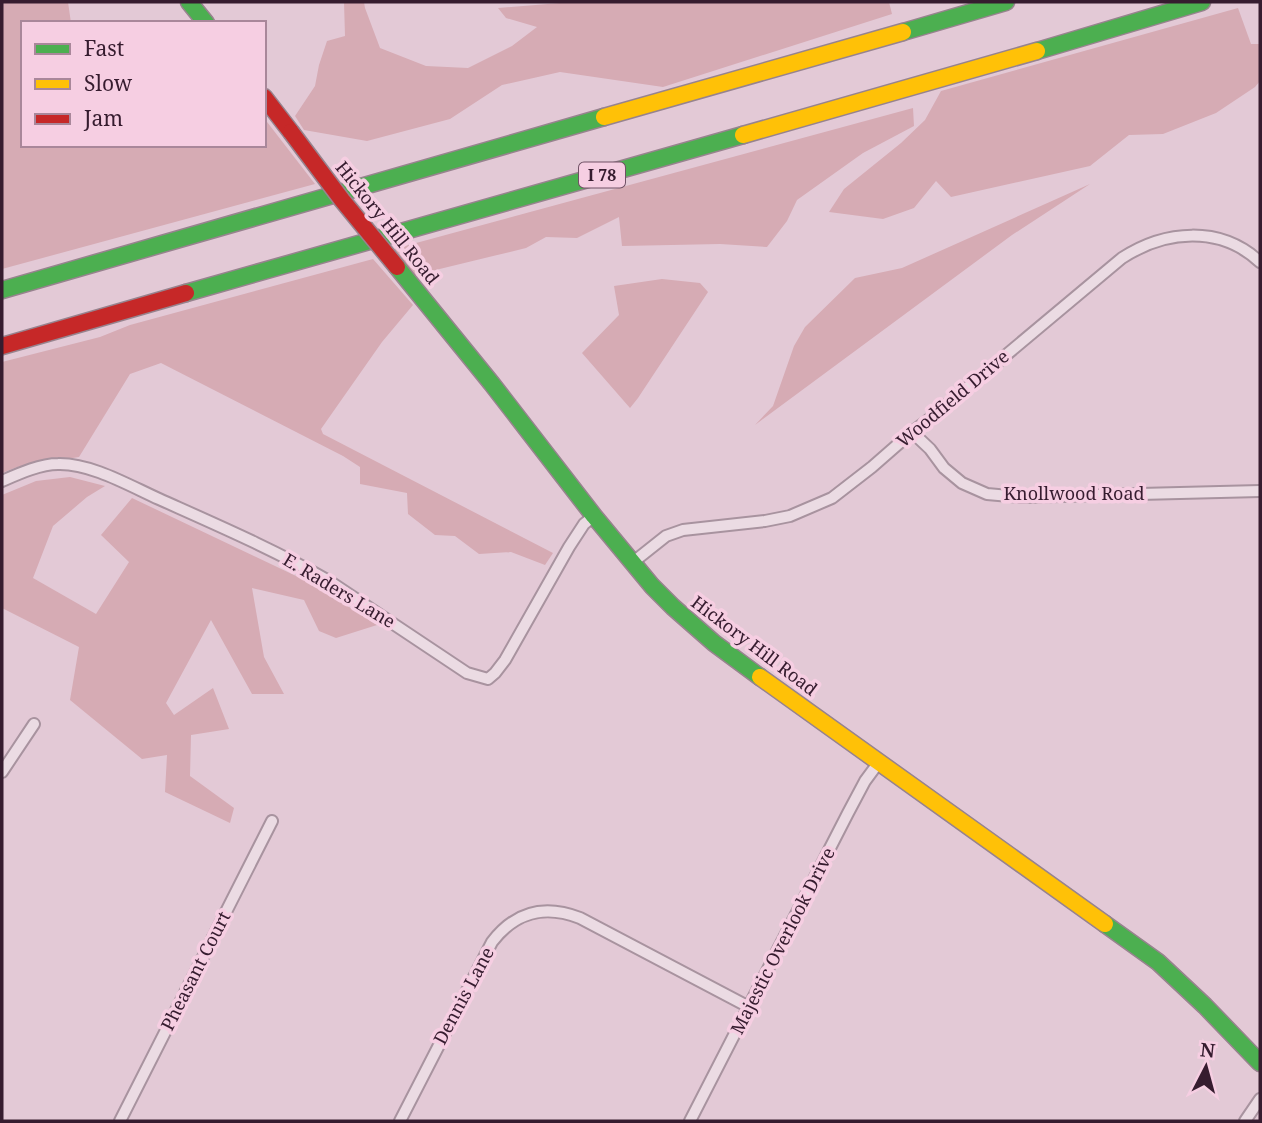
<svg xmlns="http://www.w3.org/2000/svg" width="1262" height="1123" viewBox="0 0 1262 1123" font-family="'Noto Serif',serif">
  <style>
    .green { fill: #d6abb4 }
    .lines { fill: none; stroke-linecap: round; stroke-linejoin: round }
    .street-casing { stroke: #a8939f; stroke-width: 14 }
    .fast-casing { stroke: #97838e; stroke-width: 19 }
    .slow-casing { stroke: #97838e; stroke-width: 19 }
    .jam-casing { stroke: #97838e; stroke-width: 19 }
    .street { stroke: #ebdbe3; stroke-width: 10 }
    .fast { stroke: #4caf50; stroke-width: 16 }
    .slow { stroke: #ffc107; stroke-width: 16 }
    .jam { stroke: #c62828; stroke-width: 16 }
    .jam-bridge-casing { stroke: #97838e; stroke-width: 19; stroke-linecap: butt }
    .jam-bridge { stroke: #c62828; stroke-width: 16 }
    .labels { text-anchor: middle; stroke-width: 7; stroke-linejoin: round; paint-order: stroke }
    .shield { fill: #f6cee2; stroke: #705165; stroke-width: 2 }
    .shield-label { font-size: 16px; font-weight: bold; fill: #361c2f }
    .street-label { font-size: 18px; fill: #361c2f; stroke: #f6cee2 }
  </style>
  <rect width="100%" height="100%" fill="#e3c9d6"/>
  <g class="green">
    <path d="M2 2H68L71 23H23V145H264V118L315 184 2 269Z"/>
    <path d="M344 2H364L365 8 380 48 426 66 468 68 512 46 537 27 506 18 498 8 572 2H889L892 14 663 87 560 72 502 85 450 119 367 141 304 130 295 116 315 86 319 65 327 41 345 36Z"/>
    <path d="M1238 8 1251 44H1260V81L1255 87 1216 113 1163 134 1129 135 1090 166 951 197 936 181 914 208 883 219 829 212 844 189 901 143 925 120 941 91Z"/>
    <path d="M913 108 914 126 863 153 797 200 787 221 767 247 720 244 622 246 619 217 577 238 546 237 526 248 415 275 394 249Z"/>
    <path d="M1090 184 1012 235 755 425 773 406 794 346 805 327 855 278 902 268Z"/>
    <path d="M373 259 413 305 382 342 321 429 323 434 553 553 545 565 511 552 479 554 455 536 435 535 408 514 407 493 360 484V467L343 456 161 363 130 374 79 457 17 467 2 473V362L100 337 130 325Z"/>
    <path d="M662 279 700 283 708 292 638 398 630 408 582 353 619 315 614 286Z"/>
    <path d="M70 477 105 486 87 497 53 526 33 578 96 614 129 562 101 535 132 498 315 585 377 625 336 638 319 631 304 600 252 588 264 657 284 694H252L211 620 166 703 174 715 213 688 229 729 191 735 190 776 234 808 230 823 165 792 167 755 142 759 70 700 79 647 2 608V495L36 481Z"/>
  </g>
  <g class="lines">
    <defs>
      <g id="street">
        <path d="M912 432 930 449 944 468 962 483 987 494 1020 497 1260 491"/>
        <path d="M2 481C18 474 40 464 58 464 91 463 130 486 159 499 217 525 275 550 329 581L467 673 488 679 495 673 505 660 569 547 584 524 594 516"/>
        <path d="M632 563 666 536 683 530 765 521 790 516 832 498 872 467 912 432 932 417 1122 258C1165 230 1220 225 1260 262"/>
        <path d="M2 772 34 724"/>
        <path d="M120 1121 272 821"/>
        <path d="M400 1121 492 942C515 912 544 904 580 918L749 1007"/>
        <path d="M690 1121 848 813 865 781 879 762"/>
        <path d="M1245 1121 1260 1099"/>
      </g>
      <g id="fast">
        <path d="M189 2 206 23"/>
        <path d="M903 32 1006 2"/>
        <path d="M1037 51 1202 2"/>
        <path d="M397 267 492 384 594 516 652 586 673 607 714 643 760 677"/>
        <path d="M2 290 604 117"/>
        <path d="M186 293 743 135"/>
        <path d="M1105 924 1158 962 1205 1006 1260 1063"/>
      </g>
      <g id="slow">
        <path d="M604 117 903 32"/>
        <path d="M743 135 1037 51"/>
        <path d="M760 677 1105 924"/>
      </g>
      <g id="jam">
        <path d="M264 97 291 132"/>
        <path d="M2 346 186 293"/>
      </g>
    </defs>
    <use href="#street" class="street-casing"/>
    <use href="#fast" class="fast-casing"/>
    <use href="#slow" class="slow-casing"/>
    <use href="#jam" class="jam-casing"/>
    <use href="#street" class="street"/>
    <use href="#fast" class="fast"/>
    <use href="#slow" class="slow"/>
    <use href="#jam" class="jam"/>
    <defs>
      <path id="jam-bridge" d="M291 132 342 200 397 267"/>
    </defs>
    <use href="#jam-bridge" class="jam-bridge-casing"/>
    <use href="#jam-bridge" class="jam-bridge"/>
  </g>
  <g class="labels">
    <rect class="shield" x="579" y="162.5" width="46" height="25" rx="5"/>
    <g class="shield-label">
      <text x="602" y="181">I 78</text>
    </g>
    <g class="street-label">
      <text transform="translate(387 223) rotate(51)" y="6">Hickory Hill Road</text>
      <text transform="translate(953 399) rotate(-40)" y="6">Woodfield Drive</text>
      <text x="1074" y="500">Knollwood Road</text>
      <text transform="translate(339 591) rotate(31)" y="6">E. Raders Lane</text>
      <text transform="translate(754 646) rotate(37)" y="6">Hickory Hill Road</text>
      <text transform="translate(783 941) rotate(-63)" y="6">Majestic Overlook Drive</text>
      <text transform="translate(196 971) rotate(-63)" y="6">Pheasant Court</text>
      <text transform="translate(464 996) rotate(-62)" y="6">Dennis Lane</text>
    </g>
  </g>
  <rect width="1262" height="1123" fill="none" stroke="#361c2f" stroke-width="7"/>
  <rect x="21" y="21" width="245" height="126" fill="#f6cee2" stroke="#a9879a" stroke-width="2"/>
  <rect x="35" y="44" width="35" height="10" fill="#4caf50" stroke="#a9879a" stroke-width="2"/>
  <text x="84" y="56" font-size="21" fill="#361c2f">Fast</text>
  <rect x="35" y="79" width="35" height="10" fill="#ffc107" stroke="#a9879a" stroke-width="2"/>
  <text x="84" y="91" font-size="21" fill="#361c2f">Slow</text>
  <rect x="35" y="114" width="35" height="10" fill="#c62828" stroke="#a9879a" stroke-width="2"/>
  <text x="84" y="126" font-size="21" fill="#361c2f">Jam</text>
  <g transform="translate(1206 1067) rotate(6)" stroke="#f6cee2" stroke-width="5" paint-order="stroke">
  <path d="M0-5L12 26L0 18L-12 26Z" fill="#361c2f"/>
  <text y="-10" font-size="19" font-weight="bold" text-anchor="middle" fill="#361c2f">N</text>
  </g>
</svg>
